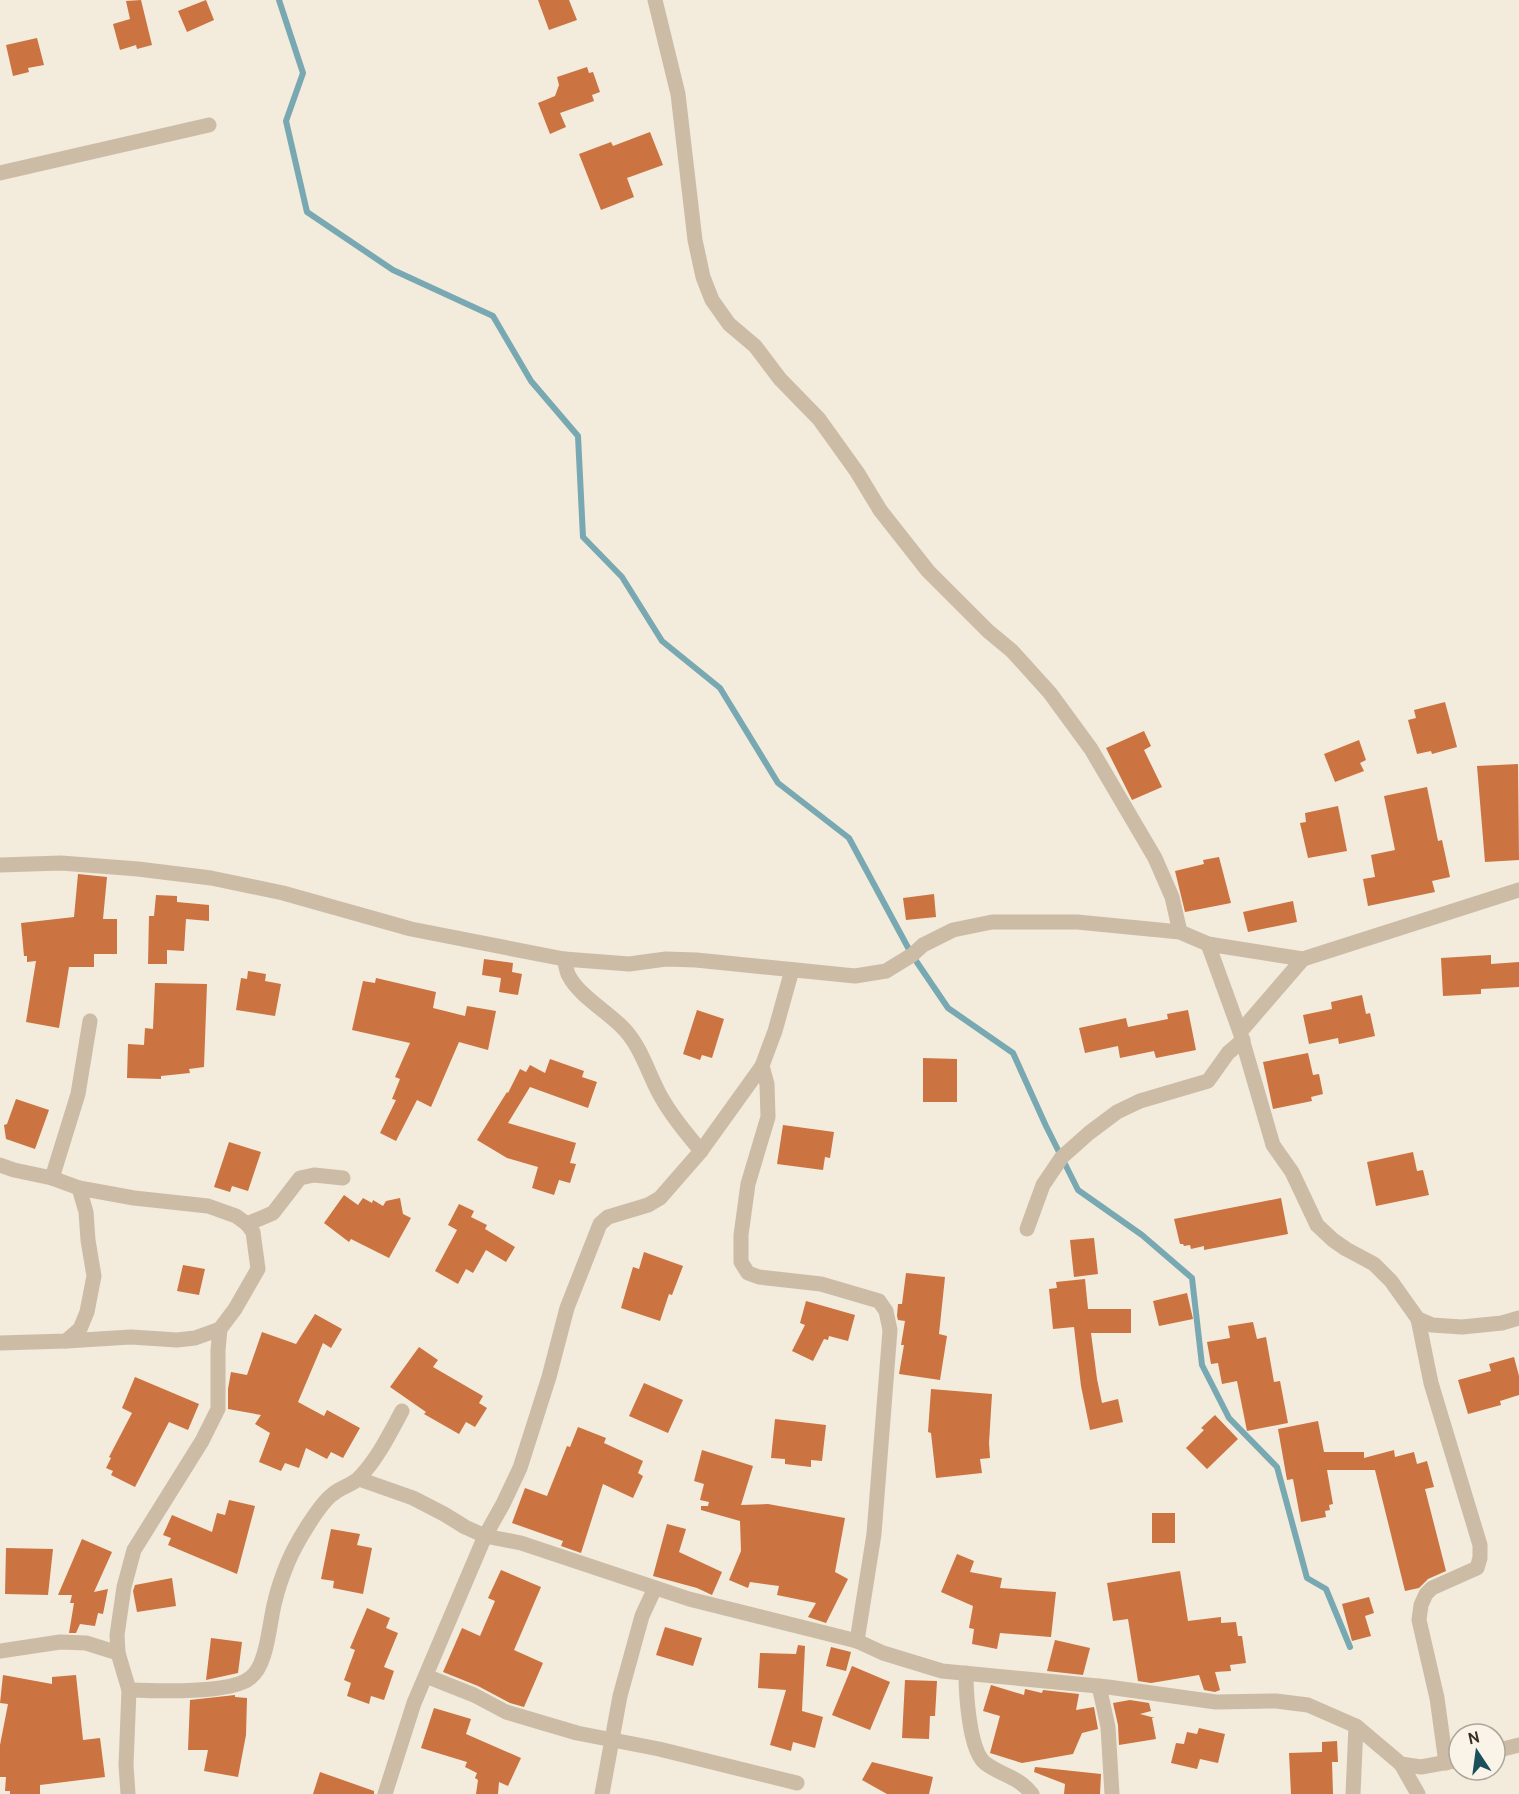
<svg xmlns="http://www.w3.org/2000/svg" width="1519" height="1794" viewBox="0 0 1519 1794" font-family="Cabin,sans-serif">
  <style>
    .lines { fill: none; stroke-linecap: round; stroke-linejoin: round }
    .stream { stroke: #78a8b1; stroke-width: 6 }
    .building { fill: #cb7341 }
    .minor { stroke: #ccbca6; stroke-width: 15 }
  </style>
  <rect width="100%" height="100%" fill="#f3ebdb"/>
  <g class="lines">
    <path class="stream" d="M279 0 303 73 286 121 307 212 393 270 493 316 531 381 578 436 583 537 622 577 662 641 720 688 778 783 849 838 912 955 948 1008 1013 1053 1046 1126 1078 1190 1142 1235 1192 1278 1202 1365 1229 1418 1277 1467 1307 1578 1326 1589 1350 1647"/>
  </g>
  <g class="building">
    <path d="M141 0 152 45 137 49 136 45 120 50 113 24 130 19 126 1Z"/>
    <path d="M206 0 214 20 187 32 178 11Z"/>
    <path d="M538 0H569L577 20 549 30Z"/>
    <path d="M37 38 44 65 28 68 29 72 13 76 6 45Z"/>
    <path d="M587 67 589 73 593 72 600 92 592 95 594 101 560 113 566 127 550 134 538 103 555 96 559 85 557 77Z"/>
    <path d="M650 132 663 165 627 178 634 197 601 210 579 154 611 142 613 146Z"/>
    <path d="M1445 702 1457 747 1432 754 1431 751 1417 754 1408 720 1416 718 1414 710Z"/>
    <path d="M1144 731 1151 746 1144 750 1162 787 1132 800 1106 748Z"/>
    <path d="M1359 740 1366 760 1360 763 1364 771 1335 782 1324 754Z"/>
    <path d="M1518 764 1519 860 1485 862 1477 766Z"/>
    <path d="M1427 787 1438 841 1442 840 1450 877 1432 881 1435 892 1368 906 1363 879 1375 877 1371 855 1395 850 1384 796Z"/>
    <path d="M1338 806 1347 851 1308 858 1300 823 1306 822 1305 813Z"/>
    <path d="M1219 857 1231 903 1185 912 1175 871 1204 864 1203 860Z"/>
    <path d="M78 874 107 877 103 919H117V954H94V967H69L59 1028 26 1022 36 961 27 962V956H24L21 923 74 917Z"/>
    <path d="M934 894 936 917 906 920 903 898Z"/>
    <path d="M156 895 177 896V902L209 905V921L186 919 184 951 167 950V964H148L149 916H154Z"/>
    <path d="M1293 901 1297 922 1248 932 1243 912Z"/>
    <path d="M1491 955V964L1519 962V987L1481 989V994L1443 996 1441 958Z"/>
    <path d="M484 959 513 963 512 972 522 974 518 995 499 992 501 978 482 975Z"/>
    <path d="M248 971 266 974 265 981 281 984 275 1016 236 1010 241 978 247 979Z"/>
    <path d="M376 978 436 992 433 1008 465 1016 467 1006 496 1011 488 1050 459 1042 431 1107 417 1100 396 1141 380 1133 396 1100 392 1099 400 1079 395 1077 410 1043 352 1030 363 981 375 983Z"/>
    <path d="M155 983 207 984 204 1067 189 1069 190 1073 161 1076V1079L127 1078 128 1044 144 1045 145 1028 153 1029Z"/>
    <path d="M1362 995 1366 1014 1370 1013 1375 1036 1339 1044 1338 1038 1309 1044 1303 1015 1332 1009 1331 1002Z"/>
    <path d="M697 1010 724 1019 712 1058 702 1055 700 1060 683 1054Z"/>
    <path d="M1188 1010 1196 1050 1156 1058 1154 1051 1120 1058 1118 1046 1085 1053 1079 1028 1126 1018 1128 1027 1168 1019 1167 1014Z"/>
    <path d="M1308 1053 1313 1075 1319 1074 1323 1094 1311 1097 1312 1101 1273 1109 1263 1062Z"/>
    <path d="M923 1058 957 1059V1102H923Z"/>
    <path d="M550 1059 584 1071 582 1077 597 1082 588 1108 530 1087 508 1123 576 1143 570 1163 576 1164 570 1183 559 1180 554 1195 532 1188 538 1167 507 1158 477 1140 507 1092 508 1093 520 1069 526 1072 530 1065 545 1073Z"/>
    <path d="M16 1099 49 1110 35 1149 6 1139 4 1125 7 1124Z"/>
    <path d="M783 1125 834 1132 830 1158 825 1157 823 1170 777 1164Z"/>
    <path d="M229 1142 261 1152 248 1191 232 1186 230 1192 214 1187Z"/>
    <path d="M1413 1152 1417 1171 1423 1170 1429 1195 1376 1206 1367 1162Z"/>
    <path d="M344 1195 358 1205 363 1198 372 1203 373 1200 383 1206 386 1201 400 1198 403 1214 411 1218 389 1258 351 1239 349 1242 324 1223Z"/>
    <path d="M1281 1198 1288 1234 1204 1250V1246L1191 1249 1190 1245 1184 1246 1183 1244H1180L1174 1219Z"/>
    <path d="M459 1204 474 1211 471 1217 487 1225 485 1229 515 1247 506 1262 486 1250 473 1273 466 1269 458 1284 435 1271 457 1230 448 1225Z"/>
    <path d="M1094 1238 1098 1274 1074 1277 1070 1240Z"/>
    <path d="M644 1252 683 1266 672 1295 669 1294 660 1321 621 1308 633 1267 639 1269Z"/>
    <path d="M183 1265 205 1269 199 1295 177 1291Z"/>
    <path d="M906 1273 945 1277 939 1334 947 1336 940 1380 899 1374 904 1345H901L905 1321 898 1320 897 1316 898 1304H902Z"/>
    <path d="M1085 1279 1088 1309H1131V1333H1091L1097 1379 1102 1403 1118 1399 1123 1422 1090 1430 1081 1386 1074 1327 1053 1329 1049 1289 1057 1288 1056 1282Z"/>
    <path d="M1187 1293 1193 1319 1159 1326 1153 1301Z"/>
    <path d="M806 1301 855 1315 848 1341 829 1336 828 1340 824 1339 813 1361 792 1351 805 1325 800 1323Z"/>
    <path d="M315 1314 342 1329 331 1348 323 1343 298 1402 324 1416 327 1410 360 1428 343 1458 331 1452 327 1459 306 1448 299 1468 285 1463 281 1471 259 1462 270 1433 255 1424 261 1415 228 1409V1389L231 1372 247 1375 262 1332 296 1344Z"/>
    <path d="M1253 1322 1257 1339 1266 1337 1274 1382 1280 1381 1288 1423 1247 1431 1237 1381 1222 1384 1218 1363 1211 1364 1207 1342 1230 1338 1228 1326Z"/>
    <path d="M419 1347 438 1360 433 1367 483 1396 479 1403 487 1408 475 1427 466 1422 459 1434 424 1414 426 1412 390 1387Z"/>
    <path d="M1514 1357 1519 1376V1395L1500 1401 1501 1405 1468 1414 1458 1380 1491 1371 1489 1364Z"/>
    <path d="M135 1377 199 1404 188 1430 169 1422 135 1487 111 1475 113 1471 106 1468 111 1458 109 1457 132 1413 122 1408Z"/>
    <path d="M644 1383 683 1400 668 1433 629 1416Z"/>
    <path d="M931 1389 992 1394 989 1443 990 1458 980 1459 982 1473 936 1478 931 1433 928 1432Z"/>
    <path d="M1215 1415 1238 1439 1207 1469 1186 1448 1204 1430 1201 1428Z"/>
    <path d="M775 1419 826 1425 822 1461 811 1460V1467L785 1464V1459L771 1458Z"/>
    <path d="M1318 1421 1324 1452H1364V1458L1394 1450 1395 1457 1414 1452 1417 1464 1427 1461 1434 1487 1425 1489 1446 1571 1428 1579 1419 1588 1405 1591 1375 1470H1327L1333 1504 1329 1505 1330 1510 1325 1511 1326 1517 1301 1522 1293 1479 1287 1480 1278 1429Z"/>
    <path d="M578 1427 606 1438 604 1443 643 1461 638 1473 643 1476 633 1498 603 1484 581 1553 561 1546 563 1541 512 1523 525 1488 547 1496 567 1446 570 1447Z"/>
    <path d="M702 1450 753 1466 741 1505 768 1504 845 1518 835 1572 848 1579 826 1623 808 1617 816 1603 777 1595 779 1586 750 1582 748 1588 729 1580 741 1551 740 1521 701 1510V1506H708L709 1502 700 1500 704 1484 694 1481Z"/>
    <path d="M229 1500 255 1506 237 1574 168 1545 171 1538 163 1535 172 1515 212 1532 217 1513 225 1515Z"/>
    <rect x="1152" y="1513" width="23" height="30"/>
    <path d="M667 1524 686 1529 679 1552 722 1572 712 1595 697 1588 653 1576Z"/>
    <path d="M331 1529 360 1534 357 1545 372 1548 363 1594 333 1588 334 1581 321 1579Z"/>
    <path d="M82 1539 112 1552 94 1592 108 1589 103 1614 98 1613 95 1626 80 1624 76 1633H69L74 1603H70L72 1595H58Z"/>
    <path d="M6 1548 53 1549 48 1595 5 1594Z"/>
    <path d="M957 1554 974 1561 970 1572 1002 1578 1000 1588 1056 1592 1051 1637 1000 1633 997 1649 972 1644 974 1629 969 1628 973 1606 941 1592Z"/>
    <path d="M501 1570 541 1587 514 1650 543 1663 524 1707 510 1703 478 1686 443 1672 462 1628 480 1636 495 1601 488 1598Z"/>
    <path d="M1180 1571 1188 1621 1221 1617V1623L1236 1622 1238 1636H1242L1246 1663 1230 1665 1231 1671 1215 1672 1220 1690 1215 1692 1204 1690 1199 1675 1151 1683 1138 1681 1128 1619 1113 1621 1107 1583Z"/>
    <path d="M172 1578 176 1606 137 1612 133 1591 135 1585Z"/>
    <path d="M1369 1597 1374 1613 1365 1616 1371 1636 1352 1641 1342 1604Z"/>
    <path d="M367 1608 390 1618 386 1628 398 1633 384 1667 394 1671 384 1700 371 1696 369 1704 347 1696 351 1683 344 1680 355 1650 350 1648Z"/>
    <path d="M665 1627 702 1638 693 1666 656 1655Z"/>
    <path d="M211 1638 242 1642 238 1673 206 1680Z"/>
    <path d="M1055 1640 1090 1648 1083 1675 1047 1671Z"/>
    <path d="M798 1645 805 1646 802 1711 823 1717 815 1748 793 1742 791 1751 770 1745 786 1690 758 1688 760 1653 796 1654Z"/>
    <path d="M831 1647 851 1652 846 1671 826 1666Z"/>
    <path d="M852 1666 890 1682 870 1730 832 1715Z"/>
    <path d="M3 1675 52 1684V1677L76 1675 83 1740 100 1738 105 1777 40 1785V1794H10V1791H5L6 1777H0V1745L8 1704 0 1703Z"/>
    <path d="M905 1680 937 1681 935 1716H930L929 1739 902 1738Z"/>
    <path d="M991 1685 1024 1695 1025 1689 1042 1693 1043 1690 1079 1694 1076 1710 1094 1707 1098 1729 1082 1733 1073 1754 1022 1763 990 1753 1000 1716 983 1711Z"/>
    <path d="M235 1695V1697L247 1698 246 1735 238 1777 204 1771 208 1750H188L190 1700Z"/>
    <path d="M1130 1700 1149 1703 1151 1711 1140 1714 1155 1718H1152L1156 1739 1119 1745 1118 1725 1113 1703Z"/>
    <path d="M434 1708 471 1719 466 1734 521 1758 508 1786 499 1782 498 1794H476L478 1780 475 1778 477 1773 465 1767 467 1762 421 1748Z"/>
    <path d="M1199 1728 1225 1734 1218 1763 1200 1759 1197 1769 1171 1763 1176 1743 1184 1744 1187 1732 1197 1734Z"/>
    <path d="M1337 1741 1338 1762H1332L1333 1794H1291L1289 1753 1322 1752V1742Z"/>
    <path d="M872 1762 933 1777 929 1794H887L862 1780Z"/>
    <path d="M1035 1767 1101 1774 1100 1794H1064L1065 1784 1034 1772Z"/>
    <path d="M320 1772 374 1791V1794H313Z"/>
  </g>
  <g class="lines">
    <g class="minor">
      <path d="M655 0 678 94 695 240 703 277 712 300 729 324 755 346 780 379 819 419 857 472 880 510 928 571 988 631 1012 651 1050 693 1091 749 1155 858 1172 897 1180 932"/>
      <path d="M0 173 209 125"/>
      <path d="M0 865 61 863 138 869 211 878 283 893 411 929 564 959 629 964 666 959 696 960 855 976 886 971 912 955 923 945 953 930 992 922H1077L1180 932 1208 944 1303 959 1519 890"/>
      <path d="M1208 944 1240 1032 1273 1145 1292 1172 1317 1225 1333 1240 1346 1249 1374 1264 1391 1281 1418 1319 1432 1325 1462 1327 1502 1323 1519 1318"/>
      <path d="M564 959C566 964 566 971 569 976 579 996 610 1013 625 1030 642 1049 648 1073 660 1095 671 1115 686 1133 701 1151"/>
      <path d="M1240 1032 1303 959"/>
      <path d="M762 1066 767 1084 768 1117 748 1184 741 1235V1262L748 1273 759 1277 821 1284 879 1301 886 1311 890 1330 874 1534 857 1641"/>
      <path d="M0 1165 14 1170 52 1178 79 1188 134 1198 208 1206 236 1216 247 1224 253 1232 258 1269 235 1309 220 1329 218 1350V1409L202 1441 134 1550 124 1587 117 1635 118 1653"/>
      <path d="M52 1178 78 1094 90 1021"/>
      <path d="M247 1224 273 1213 300 1178 314 1175 343 1178"/>
      <path d="M1027 1229 1043 1185 1062 1157 1089 1133 1117 1112 1140 1101 1208 1081 1228 1053 1243 1040"/>
      <path d="M1418 1319 1431 1383 1480 1545V1558L1477 1568 1432 1588 1426 1594 1421 1605 1419 1620 1437 1698 1446 1763"/>
      <path d="M66 1341 131 1337 177 1340 195 1338 220 1329"/>
      <path d="M0 1343 66 1341 80 1329 87 1312 94 1276 88 1240 86 1212 79 1188"/>
      <path d="M359 1479 413 1498 444 1514 465 1527 485 1536 521 1543 689 1599 857 1641 883 1653 942 1671 1108 1687 1216 1702 1276 1701 1308 1705 1356 1726 1401 1764 1421 1767 1459 1760"/>
      <path d="M0 1651 60 1642 86 1643 118 1653 129 1690 126 1765 128 1794"/>
      <path d="M966 1673C966 1693 969 1750 985 1763 1002 1776 1018 1776 1032 1794"/>
      <path d="M426 1676 474 1695 506 1712 577 1733 659 1749 797 1783"/>
      <path d="M1099 1686 1108 1727 1112 1794"/>
      <path d="M129 1690C155 1691 231 1694 250 1678 268 1665 269 1622 275 1601 278 1588 283 1574 288 1562 295 1545 319 1504 333 1494 341 1487 353 1485 360 1477 378 1458 390 1433 402 1411"/>
      <path d="M1495 1751 1519 1745"/>
      <path d="M1401 1764 1418 1794"/>
      <path d="M385 1794 414 1703 485 1536 503 1504 520 1468 549 1377 567 1308 600 1224 608 1217 648 1205 660 1198 701 1151 762 1066 775 1031 792 970"/>
      <path d="M602 1794 620 1696 642 1616 655 1588"/>
      <path d="M1353 1794 1356 1726"/>
    </g>
  </g>
  <g transform="translate(1477 1752) rotate(347)"><circle r="28" fill="#faf4e8" stroke="#aca59b" stroke-width="1.5"/>
  <path d="M0-4.5L10 22L0 15L-10 22Z" fill="#1b4f5b"/>
  <text y="-9" font-size="16" font-weight="bold" text-anchor="middle" fill="#372e27">N</text>
  </g>
</svg>
